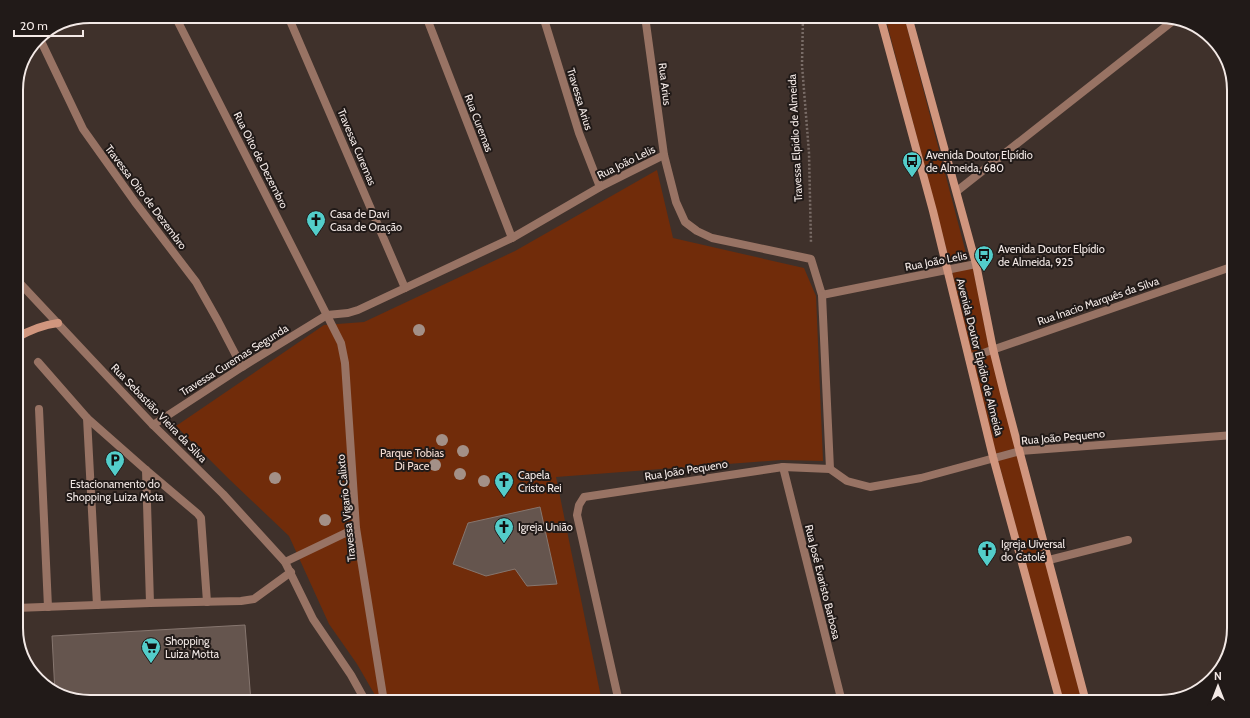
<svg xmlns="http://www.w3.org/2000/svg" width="1250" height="718" viewBox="0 0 1250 718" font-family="Cabin,sans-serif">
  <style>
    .green { fill: #712c0a }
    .building { fill: #65554e; stroke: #86766f }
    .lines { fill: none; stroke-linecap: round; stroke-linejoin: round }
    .path { stroke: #796c67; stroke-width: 2.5; stroke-dasharray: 2 2; stroke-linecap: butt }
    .lane { stroke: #987364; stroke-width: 8 }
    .street { stroke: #987364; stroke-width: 8 }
    .secondary { stroke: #d1967e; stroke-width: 8 }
    .tree { fill: #a39087 }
    .labels { text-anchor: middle; stroke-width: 4; stroke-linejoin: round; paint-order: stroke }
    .street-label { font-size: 11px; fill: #f3e9e6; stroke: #211a18 }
    .poi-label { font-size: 11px; fill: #f3e9e6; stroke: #211a18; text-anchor: start }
    .park-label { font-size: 11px; fill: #f4ddd3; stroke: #211a18 }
    .rim { fill: none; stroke: #f3e9e6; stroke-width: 2 }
  </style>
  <rect width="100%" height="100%" fill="#3f312b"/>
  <g class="green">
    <path d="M885 16H904L968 261 950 263Z"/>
    <path d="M657 170 673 238 804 268 816 296 823 461 781 460 556 477 602 702H379L357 664 329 624 289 536 229 479 176 426 324 325 364 322 515 251Z"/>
    <path d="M973 268 989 348 971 354 952 271Z"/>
    <path d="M990 353 1017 448 995 454 973 360Z"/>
    <path d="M1018 454 1082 702H1063L998 460Z"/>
  </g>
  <g class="building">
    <path d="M540 507 557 584 527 586 515 569 486 576 453 564 468 523Z"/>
    <path d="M245 625 251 702H90L55 693 52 636Z"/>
    <path d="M331 699 340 702H286Z"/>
  </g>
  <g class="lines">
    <path class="path" d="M803 16 802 65 809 153 811 243"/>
    <g class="lane">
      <path d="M38 362 87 418 146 470 198 514 201 518 207 602"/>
      <path d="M39 409 48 607"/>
      <path d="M87 418 97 605"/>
      <path d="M146 470 150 603"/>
      <path d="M16 608 150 603 241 601 254 599 291 572"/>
    </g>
    <g class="street">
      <path d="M175 16 341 343 345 363 356 528 384 702"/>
      <path d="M288 16 405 288"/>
      <path d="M426 16 512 238"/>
      <path d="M543 16 579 133 600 187"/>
      <path d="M645 16 664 155 676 202 685 222 697 231 712 238 811 259 822 295 976 264"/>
      <path d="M39 37 83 129 135 202 196 282 218 321 242 367"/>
      <path d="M957 191 1174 20"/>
      <path d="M1232 266 1234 277"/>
      <path d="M16 279 153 425 223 494 285 562 313 619 351 675 366 702"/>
      <path d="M969 358 1234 266"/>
      <path d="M153 425 242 367 327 315 348 313 358 310 512 238 600 187 664 155"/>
      <path d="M783 467 842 702"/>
      <path d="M830 469 847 481 870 487 921 478 1020 451 1234 435"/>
      <path d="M1049 560 1128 540"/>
      <path d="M285 562 356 528"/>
      <path d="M619 702 577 515 579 505 584 497 783 467 830 469 822 295"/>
    </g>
    <g class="secondary">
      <path d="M880 16 933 211 993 457 1060 702"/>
      <path d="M908 16 976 264 993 349 1004 393 1086 702"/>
      <path d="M16 338C30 330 42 325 58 323"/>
      <path d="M16 622 17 635"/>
    </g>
  </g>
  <g class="tree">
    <circle cx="419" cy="330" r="6"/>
    <circle cx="442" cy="440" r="6"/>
    <circle cx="463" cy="451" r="6"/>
    <circle cx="435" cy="465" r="6"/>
    <circle cx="460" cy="474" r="6"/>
    <circle cx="275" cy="478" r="6"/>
    <circle cx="484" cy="481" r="6"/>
    <circle cx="325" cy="520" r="6"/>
  </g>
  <defs>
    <symbol id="bus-pin" viewBox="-11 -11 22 30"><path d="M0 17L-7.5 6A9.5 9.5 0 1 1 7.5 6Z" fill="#53cdca" stroke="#211a18"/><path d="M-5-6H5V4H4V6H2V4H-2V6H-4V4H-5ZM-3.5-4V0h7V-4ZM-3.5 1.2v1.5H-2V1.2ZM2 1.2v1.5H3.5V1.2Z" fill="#111"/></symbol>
    <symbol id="church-pin" viewBox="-11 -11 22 30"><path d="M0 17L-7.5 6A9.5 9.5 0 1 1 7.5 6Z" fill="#53cdca" stroke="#211a18"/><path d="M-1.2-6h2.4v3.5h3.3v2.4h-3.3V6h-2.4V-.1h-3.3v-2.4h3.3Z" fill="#111"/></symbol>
    <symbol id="parking-pin" viewBox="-11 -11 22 30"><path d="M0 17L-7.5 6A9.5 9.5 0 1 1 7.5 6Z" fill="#53cdca" stroke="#211a18"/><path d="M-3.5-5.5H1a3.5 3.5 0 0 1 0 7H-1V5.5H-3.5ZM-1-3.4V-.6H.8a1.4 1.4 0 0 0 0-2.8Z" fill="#111"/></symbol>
    <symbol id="supermarket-pin" viewBox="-11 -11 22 30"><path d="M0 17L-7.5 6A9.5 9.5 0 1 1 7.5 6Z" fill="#53cdca" stroke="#211a18"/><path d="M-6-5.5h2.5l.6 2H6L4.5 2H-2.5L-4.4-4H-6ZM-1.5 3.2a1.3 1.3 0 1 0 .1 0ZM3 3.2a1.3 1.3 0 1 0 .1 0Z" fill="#111"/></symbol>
  </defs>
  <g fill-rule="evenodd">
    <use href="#bus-pin" x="901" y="150" width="22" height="30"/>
    <use href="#church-pin" x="305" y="209" width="22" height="30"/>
    <use href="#bus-pin" x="973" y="244" width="22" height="30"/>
    <use href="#parking-pin" x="104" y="449" width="22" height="30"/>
    <use href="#church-pin" x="493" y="470" width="22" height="30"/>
    <use href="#church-pin" x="493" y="516" width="22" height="30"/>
    <use href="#church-pin" x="976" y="539" width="22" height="30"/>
    <use href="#supermarket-pin" x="140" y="636" width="22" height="30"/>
  </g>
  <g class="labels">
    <g class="street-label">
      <text transform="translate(665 84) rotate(83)" y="4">Rua Arius</text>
      <text transform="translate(580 99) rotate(73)" y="4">Travessa Arius</text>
      <text transform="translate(479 123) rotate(69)" y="4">Rua Curemas</text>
      <text transform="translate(795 138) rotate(-93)" y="4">Travessa Elpidio de Almeida</text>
      <text transform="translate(357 147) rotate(67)" y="4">Travessa Curemas</text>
      <text transform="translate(261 160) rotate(63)" y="4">Rua Oito de Dezembro</text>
      <text transform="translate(626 162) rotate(-26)" y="4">Rua João Lelis</text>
      <text transform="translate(146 197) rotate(53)" y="4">Travessa Oito de Dezembro</text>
      <text transform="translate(936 261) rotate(-11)" y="4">Rua João Lelis</text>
      <text transform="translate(1098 301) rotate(-19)" y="4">Rua Inacio Marquês da Silva</text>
      <text transform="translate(980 357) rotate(76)" y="4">Avenida Doutor Elpídio de Almeida</text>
      <text transform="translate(234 360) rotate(-32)" y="4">Travessa Curemas Segunda</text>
      <text transform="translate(159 413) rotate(46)" y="4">Rua Sebastião Vieira da Silva</text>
      <text transform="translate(1063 437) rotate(-5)" y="4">Rua João Pequeno</text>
      <text transform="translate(686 470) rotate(-9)" y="4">Rua João Pequeno</text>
      <text transform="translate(346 508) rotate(-96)" y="4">Travessa Vigario Calixto</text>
      <text transform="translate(823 582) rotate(76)" y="4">Rua José Evaristo Barbosa</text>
    </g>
    <g class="poi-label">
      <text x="926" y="159">Avenida Doutor Elpídio<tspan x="926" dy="13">de Almeida, 680</tspan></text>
      <text x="330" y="218">Casa de Davi<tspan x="330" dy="13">Casa de Oração</tspan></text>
      <text x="998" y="253">Avenida Doutor Elpídio<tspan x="998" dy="13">de Almeida, 925</tspan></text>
      <text x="518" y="479">Capela<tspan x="518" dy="13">Cristo Rei</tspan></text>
      <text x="115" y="488" text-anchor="middle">Estacionamento do<tspan x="115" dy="13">Shopping Luiza Mota</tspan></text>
      <text x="518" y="531">Igreja União</text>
      <text x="1001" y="548">Igreja Uiversal<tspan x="1001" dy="13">do Catolé</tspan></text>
      <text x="165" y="645">Shopping<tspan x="165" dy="13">Luiza Motta</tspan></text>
    </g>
    <g class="park-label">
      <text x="412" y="457">Parque Tobias<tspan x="412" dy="13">Di Pace</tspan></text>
    </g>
  </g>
  <path d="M0 0H1250V718H0ZM90 23H1160A67 67 0 0 1 1227 90V628A67 67 0 0 1 1160 695H90A67 67 0 0 1 23 628V90A67 67 0 0 1 90 23Z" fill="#211a18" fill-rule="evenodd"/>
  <path class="rim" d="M90 23H1160A67 67 0 0 1 1227 90V628A67 67 0 0 1 1160 695H90A67 67 0 0 1 23 628V90A67 67 0 0 1 90 23Z"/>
  <g transform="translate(1218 686)" stroke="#211a18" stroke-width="3" paint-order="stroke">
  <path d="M0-3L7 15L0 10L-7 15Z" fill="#f3e9e6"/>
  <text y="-6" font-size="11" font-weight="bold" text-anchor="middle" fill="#f3e9e6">N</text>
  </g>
  <path d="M14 30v6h69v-6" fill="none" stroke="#f3e9e6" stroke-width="2"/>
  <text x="20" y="30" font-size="12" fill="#f3e9e6" stroke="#211a18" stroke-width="3" paint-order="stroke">20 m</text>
</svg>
